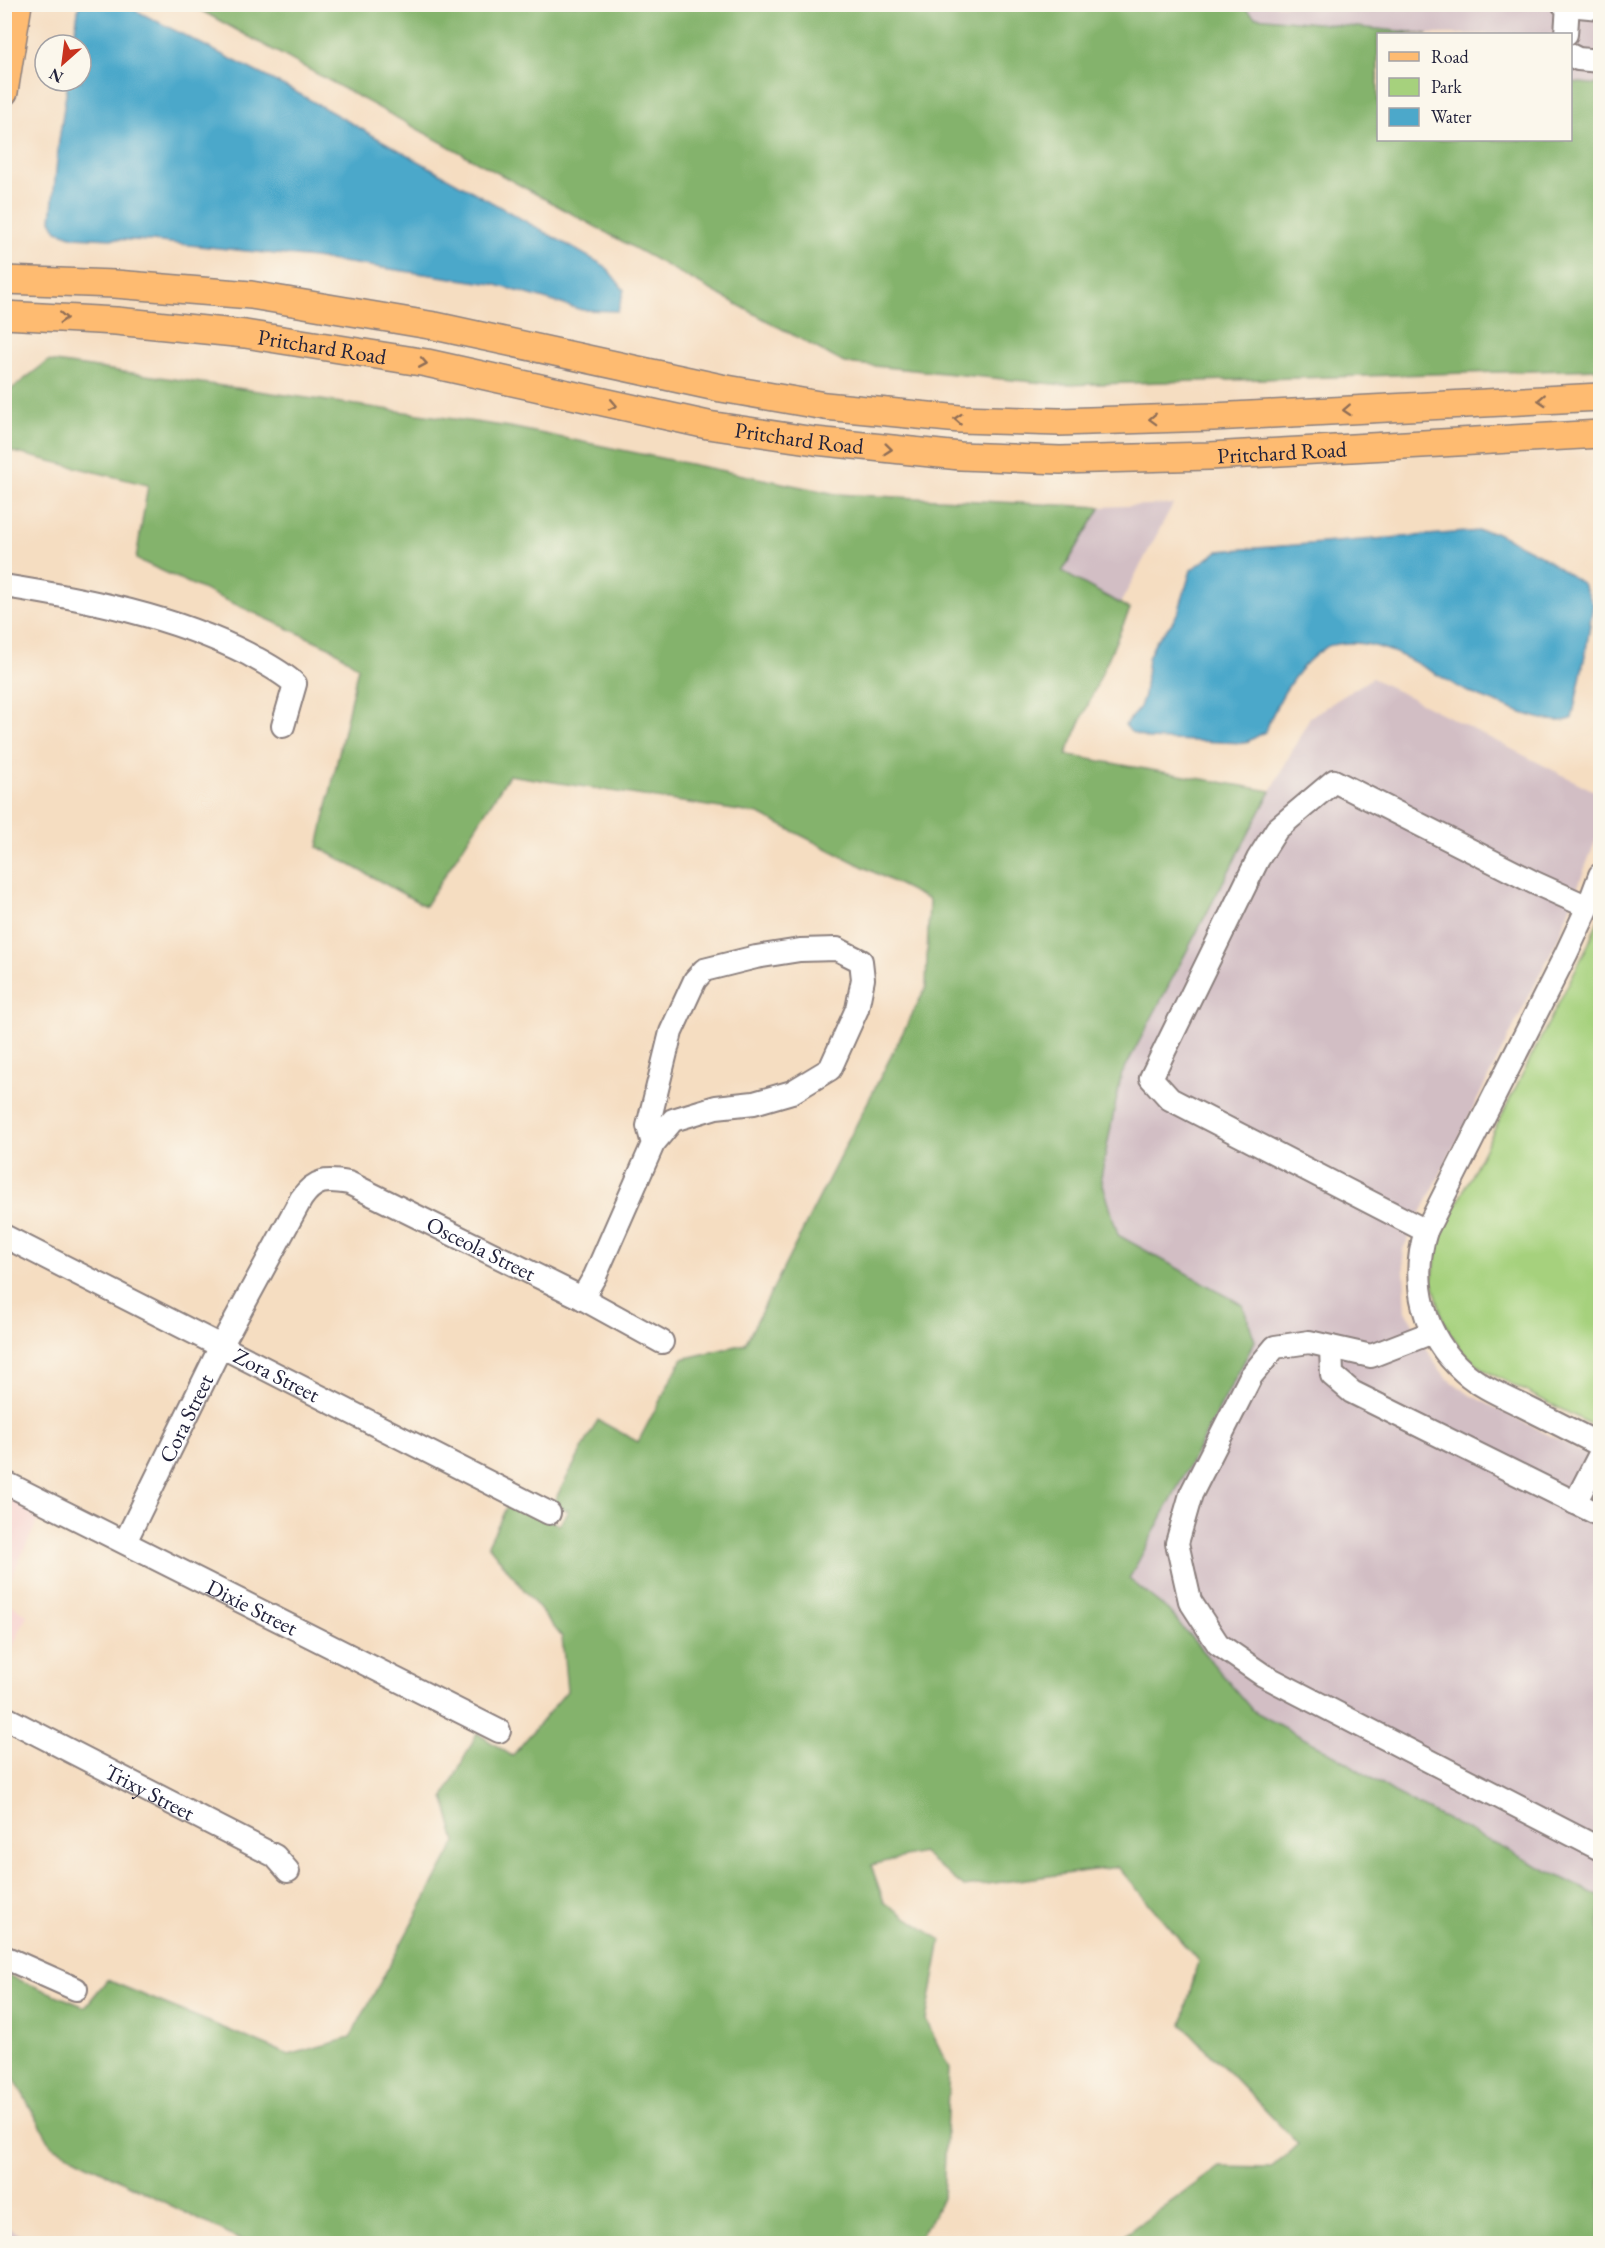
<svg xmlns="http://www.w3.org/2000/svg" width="1605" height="2248" viewBox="0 0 1605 2248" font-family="'EB Garamond',serif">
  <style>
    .built { fill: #f7d0ce }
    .industrial { fill: #d2bec4 }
    .green { fill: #a6d17d; stroke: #647a5c; stroke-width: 1.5 }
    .forest { fill: #84b36c; stroke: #536a54; stroke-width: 1.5 }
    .water { fill: #4ca8ca; stroke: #376582; stroke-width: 1.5 }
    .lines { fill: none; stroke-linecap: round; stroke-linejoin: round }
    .minor-casing { stroke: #8c807e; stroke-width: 26 }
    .major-casing { stroke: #8c807e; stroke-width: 30 }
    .minor { stroke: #fff; stroke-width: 22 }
    .major { stroke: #febb71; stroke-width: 27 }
    .oneway { stroke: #906e56 }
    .labels { text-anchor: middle; stroke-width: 6; stroke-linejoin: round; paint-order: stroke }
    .street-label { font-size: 22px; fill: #22223b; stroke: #fbf7ec }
  </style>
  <rect width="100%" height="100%" fill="#fbf7ec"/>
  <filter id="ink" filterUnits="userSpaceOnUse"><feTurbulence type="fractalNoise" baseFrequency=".0167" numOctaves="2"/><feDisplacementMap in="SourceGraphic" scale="12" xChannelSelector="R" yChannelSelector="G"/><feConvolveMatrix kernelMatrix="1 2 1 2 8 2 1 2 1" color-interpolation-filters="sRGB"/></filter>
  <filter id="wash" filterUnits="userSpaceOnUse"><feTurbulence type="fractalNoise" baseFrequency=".008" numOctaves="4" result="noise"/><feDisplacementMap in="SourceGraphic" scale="24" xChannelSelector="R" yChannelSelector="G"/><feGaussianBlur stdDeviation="1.35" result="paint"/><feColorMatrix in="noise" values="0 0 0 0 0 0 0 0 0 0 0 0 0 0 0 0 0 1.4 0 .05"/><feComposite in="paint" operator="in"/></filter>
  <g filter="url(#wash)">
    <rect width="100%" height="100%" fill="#f5ddc1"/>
    <g class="built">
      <path d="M5 1490 43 1510 5 1590Z"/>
      <path d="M5 1600 27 1615 5 1664Z"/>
    </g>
    <g class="industrial">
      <path d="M1240 5H1600V85L1571 82 1570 34H1428L1255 17Z"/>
      <path d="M1173 504 1120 604 1062 572 1101 507Z"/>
      <path d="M1372 678 1600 794V829L1558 938 1403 1249 1406 1311 1434 1362 1446 1377 1470 1395 1600 1461V1897L1394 1793 1340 1758 1252 1710 1168 1610 1129 1578 1254 1341 1243 1305 1118 1235 1101 1177 1121 1076 1310 717Z"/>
      <path d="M5 2226 36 2243H5Z"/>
    </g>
    <path class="green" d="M1600 915V1429L1484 1370 1460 1349 1443 1320 1432 1279 1440 1237 1589 943Z"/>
    <g class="forest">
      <path d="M1240 4 1255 17 1428 34H1378V140H1570L1571 82 1600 85V369L1063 385 844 363 191 5Z"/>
      <path d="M48 361 510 427 836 494 1101 507 1062 572 1130 609 1066 755 1271 791 1121 1076 1101 1177 1118 1235 1243 1305 1255 1341 1129 1579 1168 1610 1252 1710 1340 1758 1394 1793 1600 1897V2243H1114L1219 2167 1272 2168 1298 2144 1182 2024 1198 1961 1118 1867 964 1887 922 1853 871 1865 884 1902 941 1940 926 2020 949 2068 943 2198 917 2243H246L52 2146 5 2062V1974L85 2007 107 1980 289 2055 350 2038 456 1842 444 1797 477 1733 512 1756 567 1691 562 1637 488 1545 510 1500 559 1525 568 1511 552 1505 598 1420 638 1442 682 1359 745 1344 926 987 929 900 759 814 509 775 425 906 318 847 358 667 331 648 136 559 148 485 5 450V394Z"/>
    </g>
    <g class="water">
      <path d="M79 5H125L294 91 605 266 624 290 618 311 582 310 493 284 314 258 151 241 74 237 57 231 51 220 59 140 68 81H81V45H73Z"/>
      <path d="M1480 531 1495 532 1540 555 1583 584 1593 604 1586 650 1572 719C1553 725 1530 716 1511 709 1497 703 1482 698 1468 692 1429 672 1384 636 1338 644 1333 645 1328 645 1325 648 1296 666 1277 702 1265 732L1245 743 1148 739 1131 732 1125 725 1140 707 1144 695 1148 658 1156 641 1172 623 1179 610 1191 570 1218 551Z"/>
    </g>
  </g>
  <g filter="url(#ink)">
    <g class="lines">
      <defs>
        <g id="minor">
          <path d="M1563 4 1568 5 1566 34"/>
          <path d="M1568 5 1600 8"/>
          <path d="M1570 55 1578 59 1600 61"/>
          <path d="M4 586C87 599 173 616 248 654 264 663 281 671 295 684L283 726"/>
          <path d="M1600 875 1588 907 1566 954 1426 1231C1410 1281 1423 1336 1464 1372 1481 1387 1503 1396 1523 1406 1549 1419 1575 1432 1600 1445"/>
          <path d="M1426 1231 1170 1099 1151 1078 1258 859 1277 829 1334 781 1535 883 1588 907"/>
          <path id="s1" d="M4 1236 549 1513"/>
          <path d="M582 1298 595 1276 653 1144 673 1120 716 1107 754 1103 792 1092 830 1069 857 1009 863 979 861 961 837 949 800 950 756 957 704 970 695 980 671 1032 648 1126 653 1144"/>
          <path d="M1433 1332 1371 1356 1309 1342 1275 1347 1251 1376 1191 1494 1177 1543 1190 1601 1218 1644 1263 1675 1600 1849"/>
          <path d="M1331 1347 1332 1375 1352 1392 1600 1515"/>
          <path id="s2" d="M4 1482 499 1731"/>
          <path d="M1575 1503 1600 1454"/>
          <path id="s3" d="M125 1542 221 1346 301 1199C315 1179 326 1179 349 1183L582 1298 662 1342"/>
          <path id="s4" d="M4 1717 275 1856 288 1871"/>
          <path d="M4 1957 76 1989"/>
        </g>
        <g id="major">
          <path d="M4 92 18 4"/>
          <path d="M4 280 115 284 251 295 435 326 721 388 825 406 960 419 1059 422 1213 417 1600 397"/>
          <path id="s5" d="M4 315 116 321 245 334 427 363 708 425 815 441 960 456 1060 460 1210 456 1600 434"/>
        </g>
      </defs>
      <use href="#minor" class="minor-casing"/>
      <use href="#major" class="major-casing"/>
      <use href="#minor" class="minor"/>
      <use href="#major" class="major"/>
    </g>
    <defs><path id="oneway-chevron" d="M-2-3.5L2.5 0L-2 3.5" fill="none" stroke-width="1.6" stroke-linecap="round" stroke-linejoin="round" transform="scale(1.5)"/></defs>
    <g class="oneway">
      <use href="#oneway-chevron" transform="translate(63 318) rotate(3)"/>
      <use href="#oneway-chevron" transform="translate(423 363) rotate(10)"/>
      <use href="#oneway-chevron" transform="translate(1542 400) rotate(177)"/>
      <use href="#oneway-chevron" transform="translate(613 405) rotate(12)"/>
      <use href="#oneway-chevron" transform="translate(1347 410) rotate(177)"/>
      <use href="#oneway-chevron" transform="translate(958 419) rotate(-176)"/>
      <use href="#oneway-chevron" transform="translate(1153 419) rotate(178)"/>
      <use href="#oneway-chevron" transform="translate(888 449) rotate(6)"/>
    </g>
  </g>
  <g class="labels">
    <g class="street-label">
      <text dy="8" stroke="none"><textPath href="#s5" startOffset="320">Pritchard Road</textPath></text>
      <text dy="8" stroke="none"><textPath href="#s5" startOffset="806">Pritchard Road</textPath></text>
      <text dy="8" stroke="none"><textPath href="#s5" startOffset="1290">Pritchard Road</textPath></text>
      <text dy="8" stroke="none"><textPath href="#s3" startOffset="588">Osceola Street</textPath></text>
      <text dy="8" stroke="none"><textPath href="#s1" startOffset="306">Zora Street</textPath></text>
      <text dy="8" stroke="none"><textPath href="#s3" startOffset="138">Cora Street</textPath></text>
      <text dy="8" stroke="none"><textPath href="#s2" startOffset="278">Dixie Street</textPath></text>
      <text dy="8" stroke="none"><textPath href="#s4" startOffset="164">Trixy Street</textPath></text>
    </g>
  </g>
  <rect width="1605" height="2248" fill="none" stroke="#fbf7ec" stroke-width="24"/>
  <rect x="1377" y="33" width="195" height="108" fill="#fbf7ec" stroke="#a4a2a5" stroke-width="1.5"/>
  <rect x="1389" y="52" width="30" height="9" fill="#febb71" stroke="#a4a2a5" stroke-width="1.5"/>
  <text x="1431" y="63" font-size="18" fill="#22223b">Road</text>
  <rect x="1389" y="78" width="30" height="18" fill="#a6d17d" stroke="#a4a2a5" stroke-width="1.5"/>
  <text x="1431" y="93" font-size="18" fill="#22223b">Park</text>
  <rect x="1389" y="108" width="30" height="18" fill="#4ca8ca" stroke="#a4a2a5" stroke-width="1.5"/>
  <text x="1431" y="123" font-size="18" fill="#22223b">Water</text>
  <g transform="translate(63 63) rotate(208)"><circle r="28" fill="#fbf7ec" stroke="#a4a2a5" stroke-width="1.5"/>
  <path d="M0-4.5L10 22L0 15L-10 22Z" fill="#c8321e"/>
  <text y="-9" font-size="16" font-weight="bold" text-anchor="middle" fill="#22223b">N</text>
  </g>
</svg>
